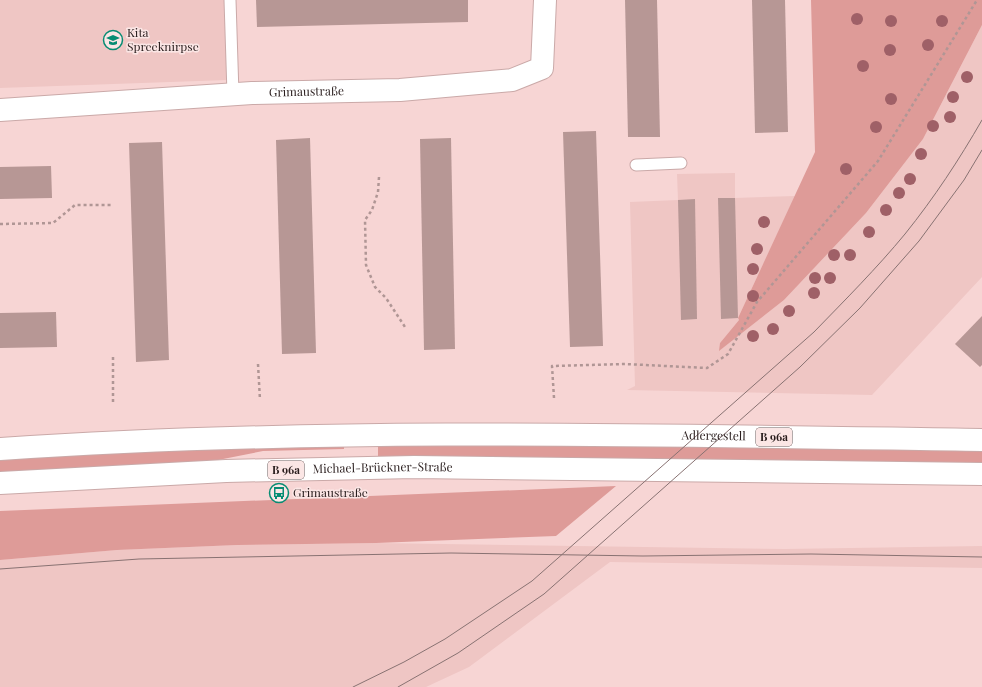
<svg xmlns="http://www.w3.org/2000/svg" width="982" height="687" viewBox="0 0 982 687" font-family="'Playfair Display',serif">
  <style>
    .built { fill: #efc6c4 }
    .green { fill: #de9b98 }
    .building { fill: #b79795 }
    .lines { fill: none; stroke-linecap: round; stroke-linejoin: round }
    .service-casing { stroke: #caa9a8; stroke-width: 13 }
    .minor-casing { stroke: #caa9a8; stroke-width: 24 }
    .primary-casing { stroke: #caa9a8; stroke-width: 24 }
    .path { stroke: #b09695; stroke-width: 2.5; stroke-dasharray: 3 3; stroke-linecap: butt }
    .service { stroke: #fff; stroke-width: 11 }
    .minor { stroke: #fff; stroke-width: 22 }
    .primary { stroke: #fff; stroke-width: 22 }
    .tram { stroke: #887272; stroke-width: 1 }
    .tree { fill: #9f6067 }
    .labels { text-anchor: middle; stroke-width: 3; stroke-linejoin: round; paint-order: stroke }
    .shield { fill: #fbe6e5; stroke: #685959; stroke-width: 1 }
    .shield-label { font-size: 11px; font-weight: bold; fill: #291d1d }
    .poi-label { font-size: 12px; fill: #291d1d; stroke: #fbe6e5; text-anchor: start }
    .street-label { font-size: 12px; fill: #291d1d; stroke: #fbe6e5 }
  </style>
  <rect width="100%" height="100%" fill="#f7d5d4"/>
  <g class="built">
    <path d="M0 0H225L227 80 0 88Z"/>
    <path d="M982 25V277L872 395 627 390 635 386 630 202 678 200 677 174 735 173V198L795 196 738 318 739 320 720 343V350L784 300 866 213 923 139Z"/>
    <path d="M376 543 785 549 982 546V568L610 562 469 667 426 687H0V560L117 550 237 545Z"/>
  </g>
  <g class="green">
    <path d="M811 0H982V25L923 139 866 213 784 300 719 351 720 343 739 320 738 318 815 152Z"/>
    <path d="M479 443 982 450V464L378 458V444Z"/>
    <path d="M344 444V449L263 451 218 460 0 474V458Z"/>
    <path d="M616 486 556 536 376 543 237 545 117 550 0 560V511Z"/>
  </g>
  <g class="building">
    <path d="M256 0H468V22L257 27Z"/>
    <path d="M625 0H657L660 137H628Z"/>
    <path d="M752 0H785L788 132 755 133Z"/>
    <path d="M596 131 603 346 570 347 563 132Z"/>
    <path d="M310 138 316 353 282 354 276 140Z"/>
    <path d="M451 138 455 349 424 350 420 139Z"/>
    <path d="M162 142 169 360 136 362 129 143Z"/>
    <path d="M51 166 52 198 0 199V167Z"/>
    <path d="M718 198H735L738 318 721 319Z"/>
    <path d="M695 199 697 319 681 320 678 200Z"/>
    <path d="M56 312 57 347 0 348V313Z"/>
    <path d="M982 316V365L980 367 955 344Z"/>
  </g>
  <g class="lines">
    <defs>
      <g id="service">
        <path d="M230 0 233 94"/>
        <path d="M636 165 681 163"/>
      </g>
      <g id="minor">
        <path id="s1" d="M0 110 252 93 400 90 512 80 542 68 545 0"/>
      </g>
      <g id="primary">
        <path id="s2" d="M0 449C327 427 654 435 982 440"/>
        <path id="s3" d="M0 483 226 471 414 467 982 474"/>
      </g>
    </defs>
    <use href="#service" class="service-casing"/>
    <use href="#minor" class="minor-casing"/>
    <use href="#primary" class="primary-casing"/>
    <g class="path">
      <path d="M379 177 378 192 372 210 365 220 366 265 375 287 386 298 405 327"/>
      <path d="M0 224 53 223 75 205H112"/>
      <path d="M113 357V404"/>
      <path d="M258 364 260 400"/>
      <path d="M554 398 552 366 625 364 707 368 728 354 757 302 878 161 977 0"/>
    </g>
    <use href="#service" class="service"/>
    <use href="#minor" class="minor"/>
    <use href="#primary" class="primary"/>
    <g class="tram">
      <path d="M0 569 139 559 451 553 643 556 811 554 982 557"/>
      <path d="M353 687 404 662 445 639 532 581 814 332C845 300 877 268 905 234 934 198 959 160 982 120"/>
      <path d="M398 687 458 653 544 594 800 367 860 308 919 241 964 180 982 150"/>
    </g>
  </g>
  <g class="tree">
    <circle cx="857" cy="19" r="6"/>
    <circle cx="891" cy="21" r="6"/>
    <circle cx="942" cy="21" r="6"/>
    <circle cx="928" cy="45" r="6"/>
    <circle cx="890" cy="50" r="6"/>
    <circle cx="863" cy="66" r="6"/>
    <circle cx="967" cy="77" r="6"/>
    <circle cx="953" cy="97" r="6"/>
    <circle cx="891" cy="99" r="6"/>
    <circle cx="950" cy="117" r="6"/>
    <circle cx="933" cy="126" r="6"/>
    <circle cx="876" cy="127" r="6"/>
    <circle cx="921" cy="154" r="6"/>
    <circle cx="846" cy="169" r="6"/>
    <circle cx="910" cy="179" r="6"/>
    <circle cx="899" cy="193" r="6"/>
    <circle cx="886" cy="210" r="6"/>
    <circle cx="764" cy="222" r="6"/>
    <circle cx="869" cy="232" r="6"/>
    <circle cx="757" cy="249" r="6"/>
    <circle cx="834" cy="255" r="6"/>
    <circle cx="850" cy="255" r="6"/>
    <circle cx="753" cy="269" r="6"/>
    <circle cx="815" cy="278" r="6"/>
    <circle cx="830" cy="278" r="6"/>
    <circle cx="814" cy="293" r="6"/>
    <circle cx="753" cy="296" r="6"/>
    <circle cx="789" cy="311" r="6"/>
    <circle cx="773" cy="329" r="6"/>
    <circle cx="753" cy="336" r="6"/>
  </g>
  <defs>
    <symbol id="school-ring" viewBox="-11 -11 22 22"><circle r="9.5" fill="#fbe6e5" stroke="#078c73" stroke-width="1.5"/><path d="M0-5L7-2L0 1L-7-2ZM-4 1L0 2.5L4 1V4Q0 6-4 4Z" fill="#078c73"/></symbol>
    <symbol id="bus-ring" viewBox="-11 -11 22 22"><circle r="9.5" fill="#fbe6e5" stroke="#078c73" stroke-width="1.5"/><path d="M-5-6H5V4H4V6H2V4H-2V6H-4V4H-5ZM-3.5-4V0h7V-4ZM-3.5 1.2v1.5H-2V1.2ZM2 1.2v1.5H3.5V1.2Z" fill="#078c73"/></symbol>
  </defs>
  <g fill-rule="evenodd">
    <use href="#school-ring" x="102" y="29" width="22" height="22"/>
    <use href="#bus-ring" x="268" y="482" width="22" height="22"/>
  </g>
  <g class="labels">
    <g class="shield">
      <rect x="756" y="428" width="36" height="18" rx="3"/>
      <rect x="268" y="461" width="36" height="18" rx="3"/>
    </g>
    <g class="shield-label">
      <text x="774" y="441">B 96a</text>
      <text x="286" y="474">B 96a</text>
    </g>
    <g class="poi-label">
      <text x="127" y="37">Kita<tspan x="127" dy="14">Spreeknirpse</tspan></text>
      <text x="293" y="497">Grimaustraße</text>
    </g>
    <g class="street-label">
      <text dy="4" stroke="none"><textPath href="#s1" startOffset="307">Grimaustraße</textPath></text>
      <text dy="4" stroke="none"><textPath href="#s2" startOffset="714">Adlergestell</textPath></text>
      <text dy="4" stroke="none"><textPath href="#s3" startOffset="383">Michael-Brückner-Straße</textPath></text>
    </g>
  </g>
</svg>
